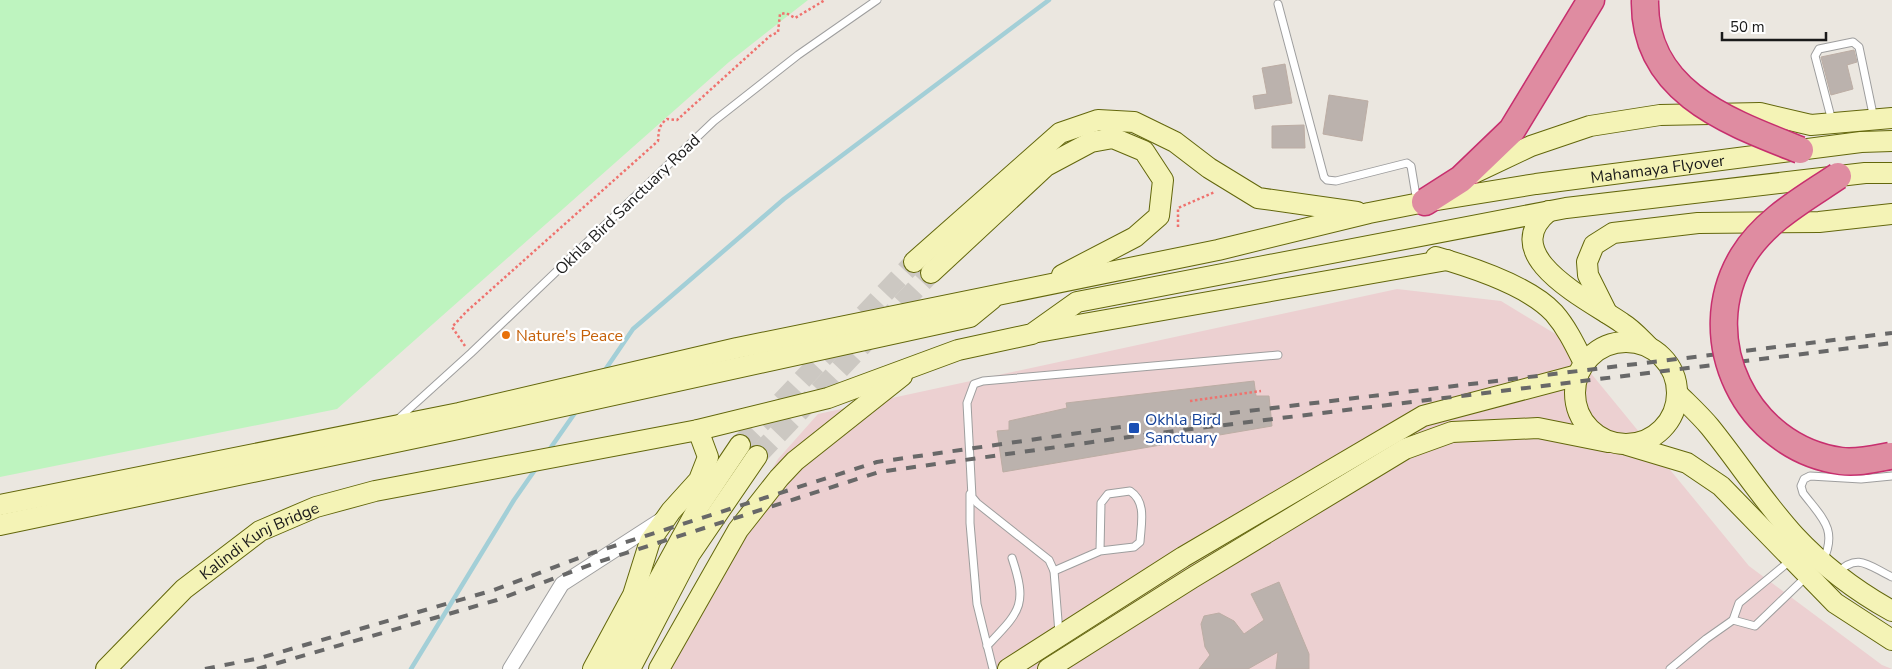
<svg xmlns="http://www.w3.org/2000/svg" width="1892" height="669" viewBox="0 0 1892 669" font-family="'Nunito Sans',sans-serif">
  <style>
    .commercial { fill: #ecd0d1 }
    .park { fill: #bef4bf }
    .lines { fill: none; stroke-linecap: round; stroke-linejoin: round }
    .stream { stroke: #a3cfd7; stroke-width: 4.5 }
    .building { fill: #bbb2ad; stroke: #bcada4 }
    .secondary-tunnel { stroke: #ccc8c2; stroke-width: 20; stroke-dasharray: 20 10; stroke-linecap: butt }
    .lane-casing { stroke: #9e9e9e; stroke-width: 9 }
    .street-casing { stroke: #9e9e9e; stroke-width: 16 }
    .secondary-casing { stroke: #63670c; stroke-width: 22 }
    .highway-casing { stroke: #c72f6e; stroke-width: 29 }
    .path { stroke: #ef726e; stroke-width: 2.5; stroke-dasharray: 2.5 2.5; stroke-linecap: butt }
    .lane { stroke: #fff; stroke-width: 7 }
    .street { stroke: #fff; stroke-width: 14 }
    .secondary { stroke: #f4f3b6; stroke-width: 20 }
    .highway { stroke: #df8ca1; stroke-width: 26 }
    .rail { stroke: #686868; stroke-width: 4; stroke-dasharray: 10 10; stroke-linecap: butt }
    .highway-bridge-casing { stroke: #c72f6e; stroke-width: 29; stroke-linecap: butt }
    .highway-bridge { stroke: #df8ca1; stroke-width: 26 }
    .food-dot { fill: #e8710a; stroke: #fff; stroke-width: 2 }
    .transit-dot { fill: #1a4fb4; stroke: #fff; stroke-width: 2 }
    .labels { text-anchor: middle; stroke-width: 4.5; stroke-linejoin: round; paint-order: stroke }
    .street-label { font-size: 16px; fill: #1a1a1a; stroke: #fff }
    .food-label { font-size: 16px; fill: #c56008; stroke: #fff; text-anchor: start }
    .transit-label { font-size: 16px; fill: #164399; stroke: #fff; text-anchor: start }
  </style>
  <rect width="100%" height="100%" fill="#ebe7e0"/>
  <path class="commercial" d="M1397 289 1501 301 1562 338 1749 566 1882 665 1892 669H658L778 459 818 414Z"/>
  <path class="park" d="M0 0H808L729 62 337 409 0 477Z"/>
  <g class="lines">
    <g class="stream">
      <path d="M603 373 633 329 784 199 1049 0"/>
      <path d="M547 453 577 410"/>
      <path d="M411 669 514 500 537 467"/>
    </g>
  </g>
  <g class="building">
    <path d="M1854 50 1857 62 1847 65 1853 89 1831 95 1821 57Z"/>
    <path d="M1285 64 1292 103 1255 109 1253 96 1267 94 1262 68Z"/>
    <path d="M1329 95 1368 101 1362 141 1323 134Z"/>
    <path d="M1304 125 1305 148H1272V126Z"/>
    <path d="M1254 381 1256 396H1269L1272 426 1003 472 997 431 1009 430V421L1067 408 1066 403Z"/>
    <path d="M1279 582 1309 654V669H1276L1278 652 1248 669H1199L1210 655 1205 647 1201 624 1204 616 1219 613 1234 621 1244 634 1264 620 1251 594Z"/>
  </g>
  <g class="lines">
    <g class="secondary-tunnel">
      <path d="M740 445 914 262"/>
      <path d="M757 456 931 273"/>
    </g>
    <defs>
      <g id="lane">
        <path d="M1278 4 1324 177 1327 180 1336 181 1407 163 1411 166 1417 202"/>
        <path d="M1832 121 1815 56 1819 49 1853 42 1859 47 1874 119"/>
        <path d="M397 420 471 353 714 121 798 55 877 0"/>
        <path d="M970 494V523L977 604 993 669"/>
        <path d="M1823 561C1838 529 1822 518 1803 493L1801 486 1804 479 1810 476 1861 479 1892 476"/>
        <path d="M1054 571 1100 551 1101 503 1108 494 1130 491C1147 502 1141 524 1140 542L1134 547 1100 551"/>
        <path d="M1837 573C1858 552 1869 566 1892 577"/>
        <path d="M1733 620 1755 626 1807 576"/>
        <path d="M1059 633 1054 571 1049 560 977 503 972 497 967 403 974 384 983 381 1278 355"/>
        <path d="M987 646C1020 611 1028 606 1012 558"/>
        <path d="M1670 669 1706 639 1733 620 1739 603 1791 560"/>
      </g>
      <path id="street" d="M510 669 562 584 661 520"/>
      <g id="secondary">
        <path d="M1474 173 1531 146 1590 126 1660 115 1760 113 1811 125 1892 118"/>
        <path d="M1549 211C1494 256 1591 301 1622 323 1632 329 1640 338 1648 346"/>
        <path d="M1436 257C1471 267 1529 286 1554 313 1567 328 1575 345 1584 363"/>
        <path d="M914 262 1060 133 1098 120 1134 122 1175 142 1209 168 1258 198 1357 212"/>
        <path d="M931 273 1046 166 1091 142 1113 138 1144 151 1163 180 1159 216 1135 237 1062 275"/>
        <path d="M1607 313 1588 275 1587 262 1594 245 1613 233 1698 223 1819 222 1892 214"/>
        <path d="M1038 332 1447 260"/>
        <circle cx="1626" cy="393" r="51"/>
        <path d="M1678 394C1689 405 1701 416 1710 427 1739 463 1764 502 1795 536 1823 566 1856 591 1892 611"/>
        <path d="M1627 445 1687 463 1721 486 1835 603 1892 640"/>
        <path id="s1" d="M0 505 459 413 737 348 1218 250 1369 213 1425 202 1536 184 1861 142 1892 141"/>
        <path d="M0 525 463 428 970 317 992 299"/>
        <path id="s2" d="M106 669 184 589 260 531 316 507 375 491 698 430 828 398 958 350 1032 334 1077 302 1566 208 1865 173H1892"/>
        <path d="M593 669 633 595 650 541 671 511 699 480 708 457 698 430"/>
        <path d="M610 669 699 506 740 445"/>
        <path d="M630 669 690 554 757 456"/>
        <path d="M659 669 738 530 779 478 795 461 902 376"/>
        <path d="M1008 669 1183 557 1423 416 1578 375"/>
        <path d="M1048 669 1192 578 1405 449 1452 432 1538 428 1608 442"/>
      </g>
      <path id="highway" d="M1425 202 1461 179 1512 130 1591 0"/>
    </defs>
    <use href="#lane" class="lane-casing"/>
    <use href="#street" class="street-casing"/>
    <use href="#secondary" class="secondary-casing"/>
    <use href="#highway" class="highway-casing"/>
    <g class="path">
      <path d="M1178 227V208L1215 192"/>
      <path d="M465 346 452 327 466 312 658 141C659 131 658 126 667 119L677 120 770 36 778 32 780 14 786 13 795 18 825 0"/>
      <path d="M1190 401 1261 391"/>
    </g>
    <use href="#lane" class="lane"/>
    <use href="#street" class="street"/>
    <use href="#secondary" class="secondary"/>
    <use href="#highway" class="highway"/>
    <g class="rail">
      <path d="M205 669 260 658 494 590 592 553 877 462 1141 424 1892 333"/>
      <path d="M257 669 497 600 595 563 879 472 1143 435 1892 343"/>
    </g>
    <defs>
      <g id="highway-bridge">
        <path d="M1645 0C1643 92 1729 122 1800 150"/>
        <path d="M1838 176C1804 199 1765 220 1743 256 1693 338 1746 448 1841 461 1858 463 1874 459 1890 456"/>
      </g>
    </defs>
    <use href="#highway-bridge" class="highway-bridge-casing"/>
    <use href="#highway-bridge" class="highway-bridge"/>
  </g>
  <circle class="food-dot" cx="506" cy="335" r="5"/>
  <rect class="transit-dot" x="1128" y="422" width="12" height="12" rx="2.5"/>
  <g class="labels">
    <g class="street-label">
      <text dy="6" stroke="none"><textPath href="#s1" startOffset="1692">Mahamaya Flyover</textPath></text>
      <text transform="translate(627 204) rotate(-44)" y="6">Okhla Bird Sanctuary Road</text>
      <text dy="6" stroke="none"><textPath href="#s2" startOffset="202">Kalindi Kunj Bridge</textPath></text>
    </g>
    <g class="food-label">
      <text x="516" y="341">Nature's Peace</text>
    </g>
    <g class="transit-label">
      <text x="1145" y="425">Okhla Bird<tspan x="1145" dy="18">Sanctuary</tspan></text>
    </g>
  </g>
  <path d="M1722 32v8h104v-8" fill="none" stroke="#1a1a1a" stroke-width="2.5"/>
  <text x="1730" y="32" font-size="15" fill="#1a1a1a" stroke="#ffffff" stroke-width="4" paint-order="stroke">50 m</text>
</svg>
